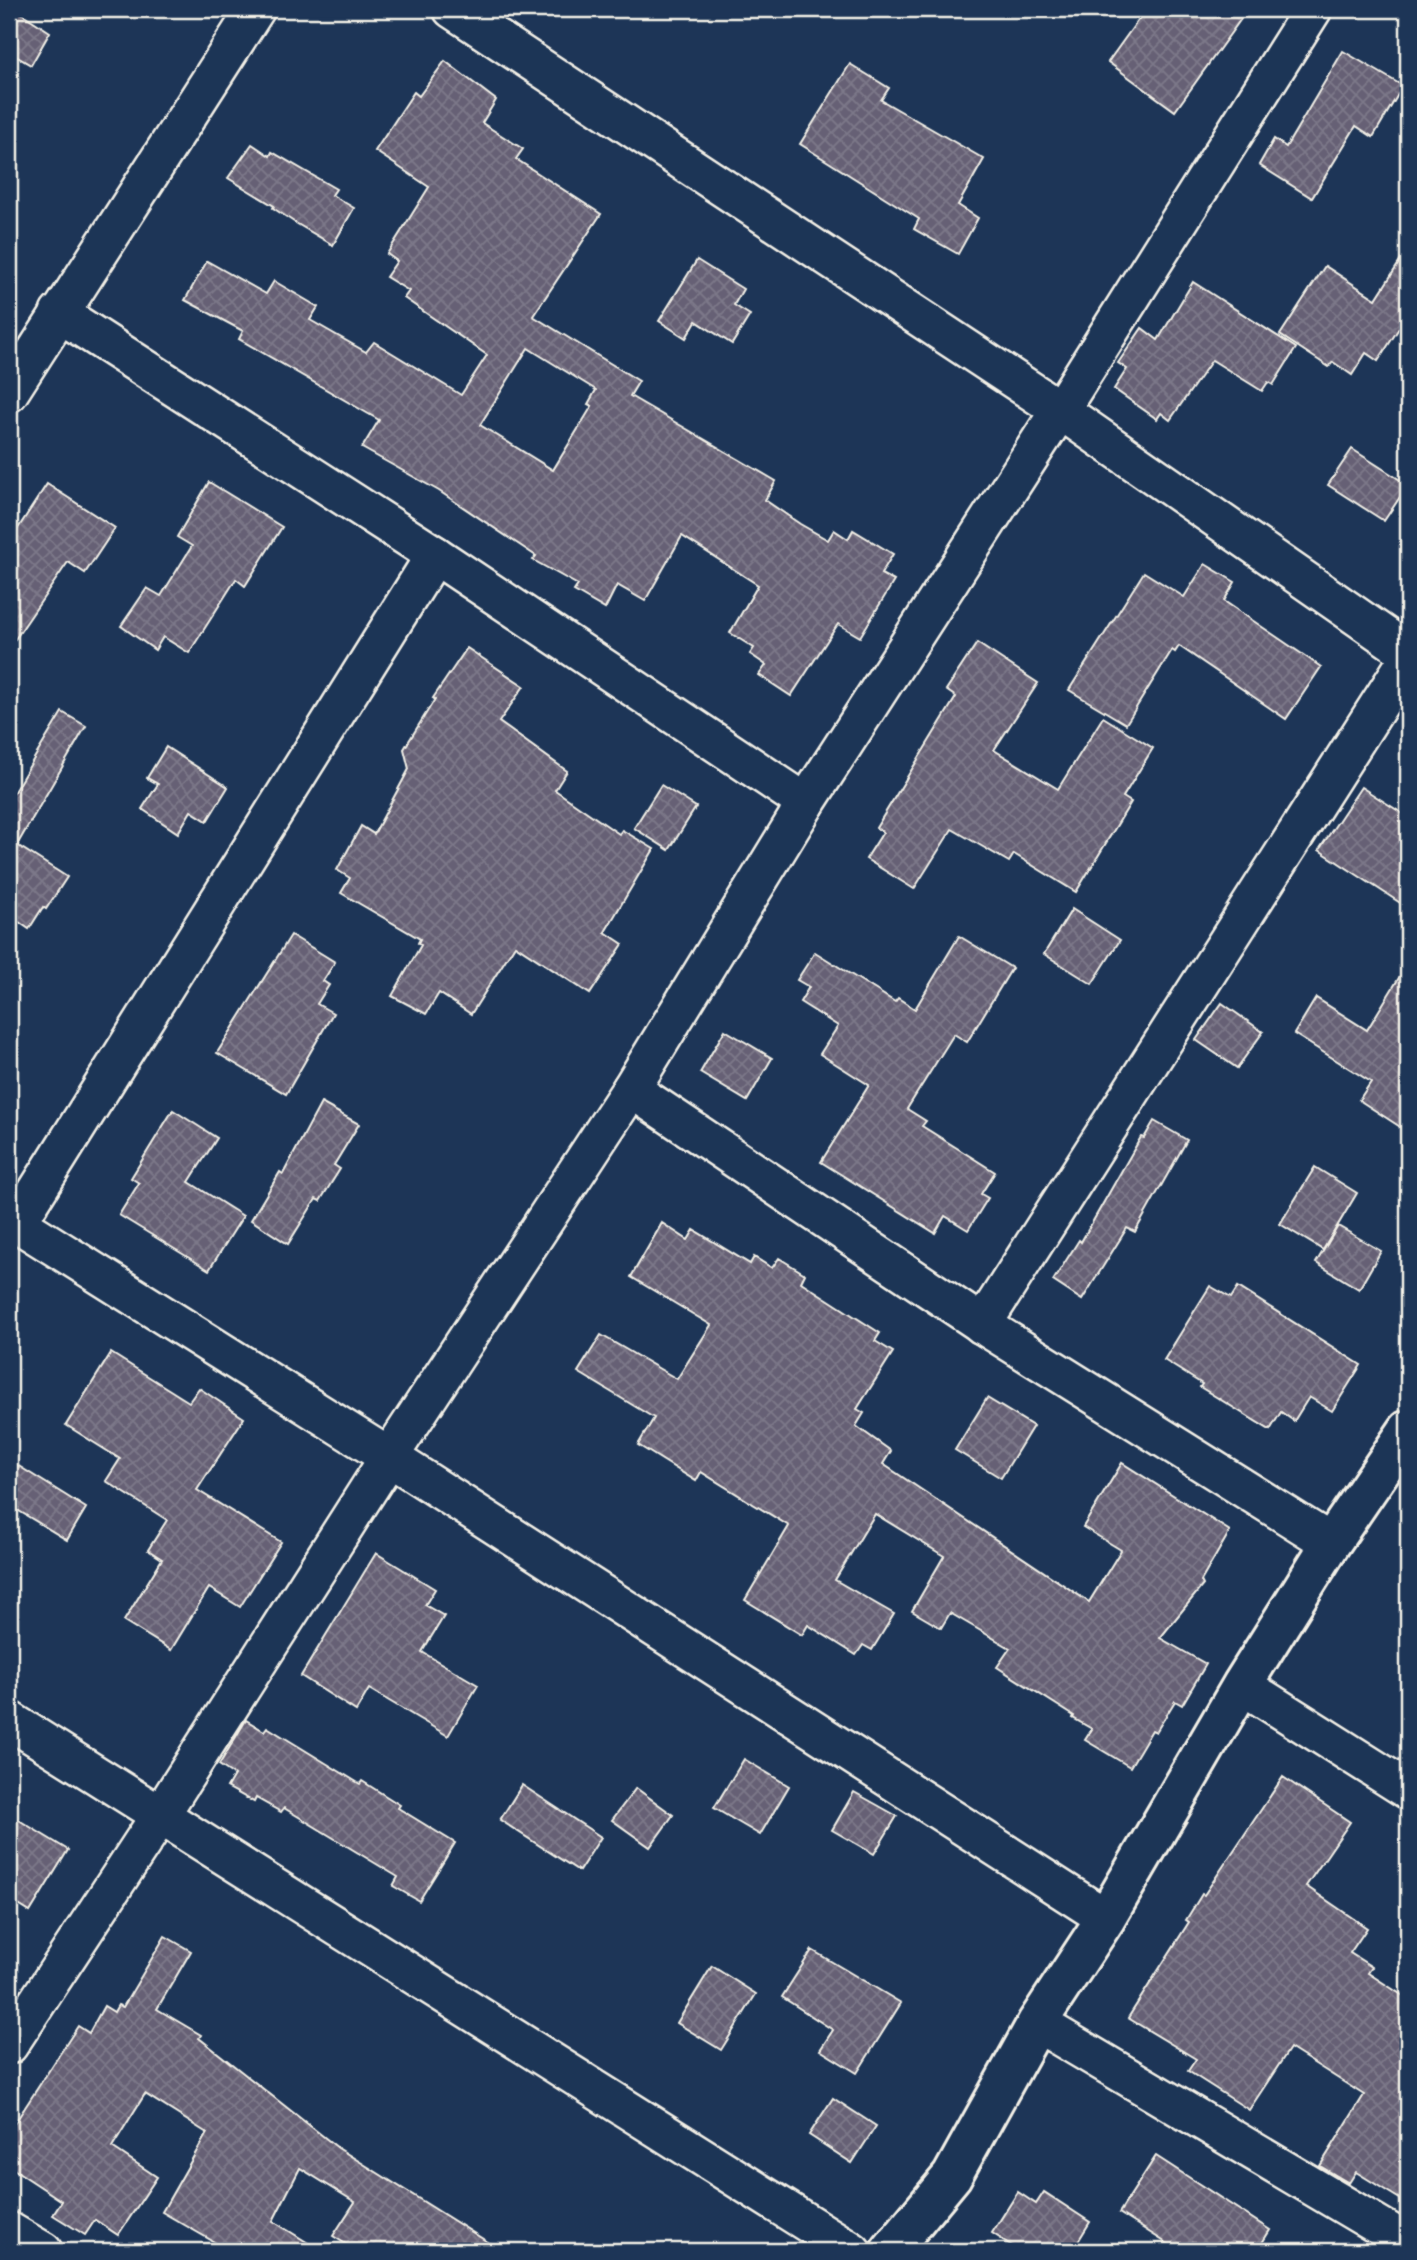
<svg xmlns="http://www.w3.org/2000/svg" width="1417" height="2260" viewBox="0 0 1417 2260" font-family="'Shantell Sans',sans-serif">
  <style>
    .building { fill: url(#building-cross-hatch); stroke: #f4f1e8; stroke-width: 2; fill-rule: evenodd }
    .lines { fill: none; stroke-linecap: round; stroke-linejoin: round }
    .street-casing { stroke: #f4f1e8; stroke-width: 42 }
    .secondary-casing { stroke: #f4f1e8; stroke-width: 44 }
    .street { stroke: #1d3557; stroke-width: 37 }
    .secondary { stroke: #1d3557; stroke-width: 38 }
  </style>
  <defs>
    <pattern id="building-cross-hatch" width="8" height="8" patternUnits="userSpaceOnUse" patternTransform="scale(1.75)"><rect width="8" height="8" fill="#666175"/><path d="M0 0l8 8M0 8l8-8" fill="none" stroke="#7c7889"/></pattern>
  </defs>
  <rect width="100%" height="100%" fill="#1d3557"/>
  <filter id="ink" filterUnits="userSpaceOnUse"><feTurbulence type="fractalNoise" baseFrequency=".0143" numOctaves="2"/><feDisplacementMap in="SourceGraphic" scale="14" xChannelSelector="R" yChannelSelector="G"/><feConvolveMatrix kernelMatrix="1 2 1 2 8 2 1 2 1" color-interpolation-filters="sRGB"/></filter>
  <g filter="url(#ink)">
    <g class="building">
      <path d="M9 9H15L50 32 31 65 9 52Z"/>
      <path d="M1146 9H1248L1175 111 1108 62Z"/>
      <path d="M1343 51 1403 86 1373 137 1356 126 1312 198 1259 165 1274 139 1286 147Z"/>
      <path d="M445 61 496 100 482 123 523 149 516 159 601 214 533 316 639 381 630 396 776 481 765 500 800 524 828 540 834 530 848 539 853 530 893 554 881 574 894 581 860 637 838 624 791 696 759 675 766 665 750 654 754 648 730 633 758 585 682 536 645 601 617 585 605 609 574 591 578 585 533 560 536 556 439 491 362 448 379 420 239 339 243 331 185 300 207 261 266 294 274 281 318 307 310 320 366 352 374 342 461 395 487 355 404 298 409 291 386 277 397 261 387 254 429 187 375 151 414 92 419 96ZM528 348 596 390 588 404 592 406 553 470 480 425Z"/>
      <path d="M850 64 889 88 881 100 984 159 958 205 978 218 958 254 914 229 919 219 800 144Z"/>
      <path d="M252 144 270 156 272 152 336 189 332 195 354 208 333 245 294 222 273 208 274 206 228 178Z"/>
      <path d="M1408 249V314L1378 361 1366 353 1352 375 1333 362 1329 367 1280 335 1325 266 1376 299Z"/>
      <path d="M697 260 743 289 734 305 750 315 732 344 696 321 686 338 659 321Z"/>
      <path d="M1193 282 1296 348 1273 385 1268 382 1262 391 1212 360 1170 420 1161 413 1157 419 1114 389 1127 369 1118 363 1142 328 1158 340Z"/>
      <path d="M1352 449 1408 485 1384 521 1328 485Z"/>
      <path d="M209 482 282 527 245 586 236 579 189 653 163 637 155 650 121 626 147 588 161 596 192 546 177 537Z"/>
      <path d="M47 484 115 528 85 573 68 562 9 648V542Z"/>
      <path d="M1205 564 1235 582 1224 601 1321 667 1286 719 1179 646 1175 652 1172 650 1126 724 1069 690 1144 572 1184 597Z"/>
      <path d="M977 643 1038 683 994 750 1058 789 1103 717 1153 748 1123 797 1131 802 1076 892 1014 854 1009 862 952 829 914 889 866 859 883 832 876 828 956 697 946 690Z"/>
      <path d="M467 648 524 686 499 722 567 771 555 790 619 834 622 830 654 849 605 932 623 944 590 994 515 945 471 1014 439 993 426 1014 392 996 421 945 418 943 420 939 341 893 350 878 337 870 361 826 374 834 409 769 404 749 435 699 433 698Z"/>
      <path d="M62 712 86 726 17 845 67 877 46 909 43 907 29 929 9 915V800Z"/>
      <path d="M166 747 228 787 207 821 191 811 178 833 142 809 158 784 147 778Z"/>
      <path d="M661 785 696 807 669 850 634 828Z"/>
      <path d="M1361 787 1408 817V908L1319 850Z"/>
      <path d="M1072 909 1120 940 1092 984 1044 954Z"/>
      <path d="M291 935 335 962 323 981 329 985 317 1004 333 1013 286 1094 217 1053Z"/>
      <path d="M959 936 1012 968 967 1042 954 1034 907 1109 926 1121 922 1126 995 1172 981 1194 988 1198 968 1230 945 1216 935 1233 821 1162 869 1085 820 1054 838 1026 800 1002 809 987 797 980 815 952 895 1002 898 998 915 1009Z"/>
      <path d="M1408 963V1132L1359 1100 1371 1082 1294 1034 1316 998 1367 1030Z"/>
      <path d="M1222 1003 1263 1032 1237 1068 1196 1040Z"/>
      <path d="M725 1030 772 1058 747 1101 700 1073Z"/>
      <path d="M321 1103 359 1124 334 1165 340 1169 320 1201 316 1199 288 1244 251 1220 280 1172 283 1174Z"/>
      <path d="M173 1110 217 1138 189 1182 243 1216 209 1270 119 1215 139 1183 131 1178Z"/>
      <path d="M1154 1121 1187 1140 1135 1232 1127 1228 1082 1300 1053 1281 1079 1240 1081 1242 1141 1137 1144 1138Z"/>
      <path d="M1315 1167 1357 1193 1323 1250 1280 1224Z"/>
      <path d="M662 1223 688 1240 694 1230 750 1264 754 1257 772 1268 779 1258 805 1274 801 1282 880 1333 875 1341 893 1352 857 1409 864 1413 856 1426 891 1451 883 1464 1089 1602 1121 1550 1083 1527 1122 1463 1230 1531 1201 1581 1203 1585 1160 1638 1206 1664 1182 1705 1175 1701 1156 1732 1152 1730 1130 1767 1085 1740 1092 1729 1073 1718 1074 1716 997 1667 1010 1648 950 1613 941 1628 912 1611 944 1556 875 1514 835 1580 894 1614 872 1650 863 1645 856 1655 808 1625 802 1635 745 1600 789 1526 701 1472 696 1481 638 1445 654 1418 578 1372 601 1335 677 1379 711 1325 631 1277Z"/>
      <path d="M1338 1226 1381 1251 1359 1289 1316 1263Z"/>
      <path d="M1210 1286 1231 1298 1238 1287 1361 1365 1332 1411 1309 1397 1294 1421 1281 1412 1270 1430 1200 1387 1202 1384 1164 1360Z"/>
      <path d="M111 1353 189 1402 199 1388 244 1418 197 1490 281 1542 240 1607 209 1588 171 1650 124 1621 162 1559 148 1550 167 1520 106 1481 120 1459 66 1425Z"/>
      <path d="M987 1398 1033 1426 1001 1478 955 1450Z"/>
      <path d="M9 1460 86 1508 67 1540 9 1505Z"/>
      <path d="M376 1553 435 1589 425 1605 444 1616 422 1652 478 1685 448 1736 369 1689 356 1711 301 1676Z"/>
      <path d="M246 1720 264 1731 267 1727 360 1784 362 1781 400 1805 398 1808 455 1843 419 1901 393 1886 398 1877 284 1808 281 1812 256 1798 254 1802 227 1787 234 1775 219 1765Z"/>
      <path d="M744 1759 789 1786 760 1835 714 1808Z"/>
      <path d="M1283 1777 1350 1822 1306 1886 1367 1928 1350 1953 1372 1967 1368 1973 1408 1999V2204L1356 2172 1349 2183 1320 2166 1364 2095 1290 2048 1249 2110 1188 2071 1196 2059 1128 2018 1189 1922 1186 1920 1202 1894 1204 1895Z"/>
      <path d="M522 1785 601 1837 579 1871 500 1820Z"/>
      <path d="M636 1788 673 1815 650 1847 612 1820Z"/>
      <path d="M854 1792 897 1816 874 1854 832 1830Z"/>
      <path d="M9 1814 68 1850 30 1912 9 1899Z"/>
      <path d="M165 1936 191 1951 157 2009 201 2035 199 2038 338 2148 502 2251H357L333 2236 355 2202 300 2168 273 2221 321 2251H230L162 2212 207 2133 145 2094 112 2147 157 2177 118 2235 95 2220 85 2235 53 2215 62 2201 9 2166V2132L78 2026 89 2033 104 2006 114 2012 118 2005 123 2007Z"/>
      <path d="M812 1950 901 2003 857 2073 820 2050 833 2030 782 1997Z"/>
      <path d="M712 1966 756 1994 721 2050 677 2023Z"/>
      <path d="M833 2098 876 2126 852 2163 809 2135Z"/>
      <path d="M1156 2156 1270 2230 1257 2251H1179L1119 2213Z"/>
      <path d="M1018 2192 1036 2204 1044 2192 1090 2222 1072 2251H1020L992 2233Z"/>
    </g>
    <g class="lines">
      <defs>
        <g id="street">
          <path d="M452 9 1060 410 1408 652"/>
          <path d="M59 313 435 555 806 803"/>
          <path d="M9 393 256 9"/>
          <path d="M631 1089 989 1329 1331 1543"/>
          <path d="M9 1218 389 1457 1106 1918"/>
          <path d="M17 1223 435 555"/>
          <path d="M982 1325 1408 659"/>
          <path d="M1242 1685 1408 1790"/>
          <path d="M9 1720 852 2251"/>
          <path d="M1037 2023 1408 2243"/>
          <path d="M9 2045 159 1817 389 1457 631 1089 806 803 1060 410 1313 9"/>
          <path d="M9 2231 43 2251"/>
        </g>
        <path id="secondary" d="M890 2251 952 2176 1037 2023 1106 1918 1242 1685 1331 1543 1408 1430"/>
      </defs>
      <use href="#street" class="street-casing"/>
      <use href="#secondary" class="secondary-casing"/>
      <use href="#street" class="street"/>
      <use href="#secondary" class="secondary"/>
    </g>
  </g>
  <rect width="1417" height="2260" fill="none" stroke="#1d3557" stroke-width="35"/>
  <rect x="18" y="18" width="1382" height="2225" fill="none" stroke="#f4f1e8" stroke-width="2.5" filter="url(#ink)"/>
</svg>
